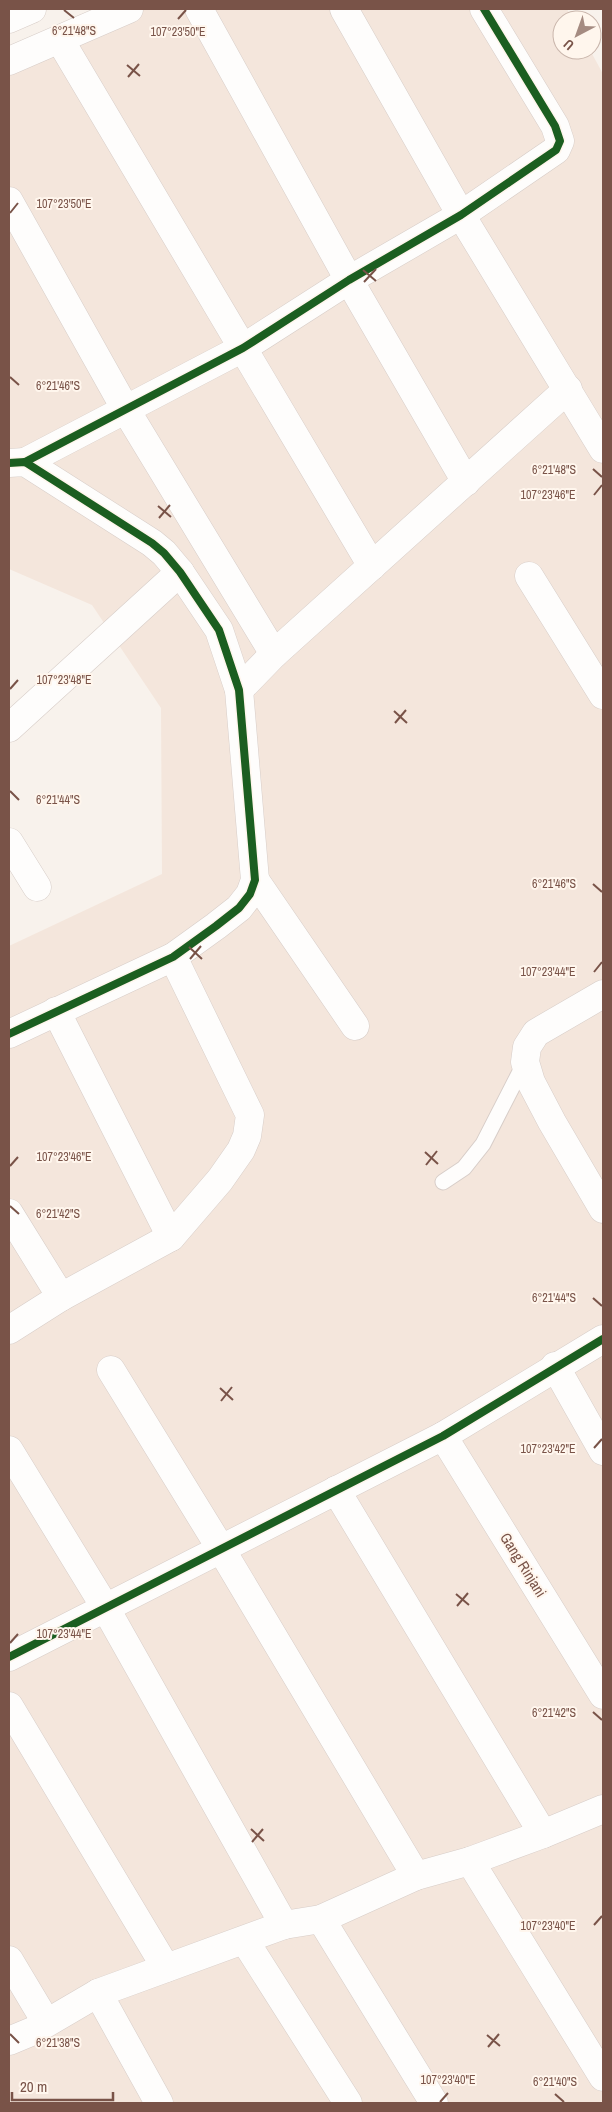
<svg xmlns="http://www.w3.org/2000/svg" width="612" height="2112" viewBox="0 0 612 2112" font-family="'Archivo Narrow',sans-serif">
  <style>
    .residential { fill: #f4e6dc }
    .lines { fill: none; stroke-linecap: round; stroke-linejoin: round }
    .lane-casing { stroke: #d7cdc8; stroke-width: 17 }
    .street-casing { stroke: #d7cdc8; stroke-width: 29 }
    .secondary-casing { stroke: #d8cdc7; stroke-width: 29 }
    .lane { stroke: #fefdfc; stroke-width: 15 }
    .street { stroke: #fefdfc; stroke-width: 28 }
    .secondary { stroke: #fefdfc; stroke-width: 28 }
    .cycleway-casing { stroke: #fff6ed; stroke-width: 11 }
    .cycleway { stroke: #1b5e20; stroke-width: 8 }
    .ticks { fill: none; stroke: #795348; stroke-width: 2 }
    .labels { text-anchor: middle; stroke-width: 4; stroke-linejoin: round; paint-order: stroke }
    .street-label { font-size: 15px; fill: #795348; stroke: #fff6ed }
    .ticks-label { font-size: 12px; text-anchor: middle; fill: #795348; stroke: #fff6ed; stroke-width: 4; stroke-linejoin: round; paint-order: stroke }
  </style>
  <rect width="100%" height="100%" fill="#f8f2ec"/>
  <path class="residential" d="M107 9H567L573 20H562V50H590L603 74V2103H9V946L162 874 161 708 92 605 9 569V54Z"/>
  <g class="lines">
    <defs>
      <path id="lane" d="M443 1182 464 1168 483 1144 525 1062"/>
      <g id="street">
        <path d="M199 9 349 280 466 482"/>
        <path d="M344 9 461 215 603 449"/>
        <path d="M60 40 372 566"/>
        <path d="M9 61 129 9"/>
        <path d="M9 201 126 410 274 654"/>
        <path d="M25 462 243 348 349 280 461 215 556 150 560 141 555 126 484 9"/>
        <path d="M9 463 25 462 152 543 164 553 180 572 219 630 239 690 255 880 250 894 239 908 216 926 173 957 9 1034"/>
        <path d="M529 576 603 695"/>
        <path d="M239 690 274 654 568 389"/>
        <path d="M9 728 180 572"/>
        <path d="M9 842 37 887"/>
        <path d="M255 880 355 1026"/>
        <path d="M603 994 536 1033 527 1047 525 1062 531 1082 552 1122 603 1209"/>
        <path d="M56 1011 171 1237"/>
        <path d="M9 1213 61 1297"/>
        <path d="M9 1330 61 1297 171 1237 220 1180 241 1150 247 1136 250 1115 173 957"/>
        <path d="M555 1366 603 1451"/>
        <path d="M111 1370 221 1549 416 1876"/>
        <path d="M443 1436 603 1695"/>
        <path d="M9 1450 105 1607 284 1925"/>
        <path d="M336 1490 543 1834"/>
        <path d="M9 1657 443 1436 603 1339"/>
        <path d="M9 1706 166 1968"/>
        <path d="M470 1861 603 2077"/>
        <path d="M321 1919 434 2103"/>
        <path d="M245 1941 348 2103"/>
        <path d="M9 1960 46 2022"/>
        <path d="M98 1993 159 2103"/>
        <path d="M9 2041 33 2031 98 1993 284 1925 321 1919 416 1876 470 1861 543 1834 603 1809"/>
      </g>
      <path id="secondary" d="M9 19 32 9"/>
    </defs>
    <use href="#lane" class="lane-casing"/>
    <use href="#street" class="street-casing"/>
    <use href="#secondary" class="secondary-casing"/>
    <use href="#lane" class="lane"/>
    <use href="#street" class="street"/>
    <use href="#secondary" class="secondary"/>
    <defs>
      <g id="cycleway">
        <path d="M25 462 243 348 349 280 461 215 556 150 560 141 555 126 484 9"/>
        <path d="M9 463 25 462 152 543 164 553 180 572 219 630 239 690 255 880 250 894 239 908 216 926 173 957 9 1034"/>
        <path d="M9 1657 443 1436 603 1339"/>
      </g>
    </defs>
    <use href="#cycleway" class="cycleway-casing"/>
    <use href="#cycleway" class="cycleway"/>
  </g>
  <path class="ticks" d="M64 10 74 18M178 19 186 10M127 65 140 76M128 77 139 64M10 213 18 203M363 270 376 281M364 282 376 269M10 377 19 385M593 469 602 477M594 495 602 485M158 506 171 517M159 518 170 505M10 689 18 680M394 711 407 723M395 723 406 710M10 791 19 800M593 884 602 892M189 947 202 959M190 959 201 946M594 972 602 962M425 1152 438 1164M426 1165 437 1151M10 1166 18 1157M10 1206 19 1214M593 1298 602 1306M220 1388 233 1400M221 1401 232 1387M594 1448 602 1439M456 1594 469 1605M457 1606 468 1593M10 1643 18 1634M593 1712 602 1720M251 1829 264 1841M252 1842 263 1829M594 1925 602 1916M10 2034 19 2043M487 2035 500 2046M488 2047 499 2034M555 2094 564 2102M440 2102 448 2093"/>
  <g class="labels">
    <g class="street-label">
      <text transform="translate(523 1565) rotate(58)" y="5">Gang Rinjani</text>
    </g>
  </g>
  <g class="ticks-label">
    <text x="74" y="35">6°21'48"S</text>
    <text x="178" y="36">107°23'50"E</text>
    <text x="64" y="208">107°23'50"E</text>
    <text x="58" y="390">6°21'46"S</text>
    <text x="554" y="474">6°21'48"S</text>
    <text x="548" y="499">107°23'46"E</text>
    <text x="64" y="684">107°23'48"E</text>
    <text x="58" y="804">6°21'44"S</text>
    <text x="554" y="888">6°21'46"S</text>
    <text x="548" y="976">107°23'44"E</text>
    <text x="64" y="1161">107°23'46"E</text>
    <text x="58" y="1218">6°21'42"S</text>
    <text x="554" y="1302">6°21'44"S</text>
    <text x="548" y="1453">107°23'42"E</text>
    <text x="64" y="1638">107°23'44"E</text>
    <text x="554" y="1717">6°21'42"S</text>
    <text x="548" y="1930">107°23'40"E</text>
    <text x="58" y="2047">6°21'38"S</text>
    <text x="448" y="2084">107°23'40"E</text>
    <text x="555" y="2086">6°21'40"S</text>
  </g>
  <rect width="612" height="2112" fill="none" stroke="#795348" stroke-width="20"/>
  <g transform="translate(577 35) rotate(221)"><circle r="24" fill="#fff6ed" stroke="#c9b5ab"/>
  <path d="M0-4L9 19L0 12L-9 19Z" fill="#a58b81"/>
  <text y="-8" font-size="14" font-weight="bold" text-anchor="middle" fill="#795348">U</text>
  </g>
  <path d="M12 2092v8h101v-8" fill="none" stroke="#795348" stroke-width="2.5"/>
  <text x="20" y="2092" font-size="15" fill="#795348" stroke="#fff6ed" stroke-width="4" paint-order="stroke">20 m</text>
</svg>
